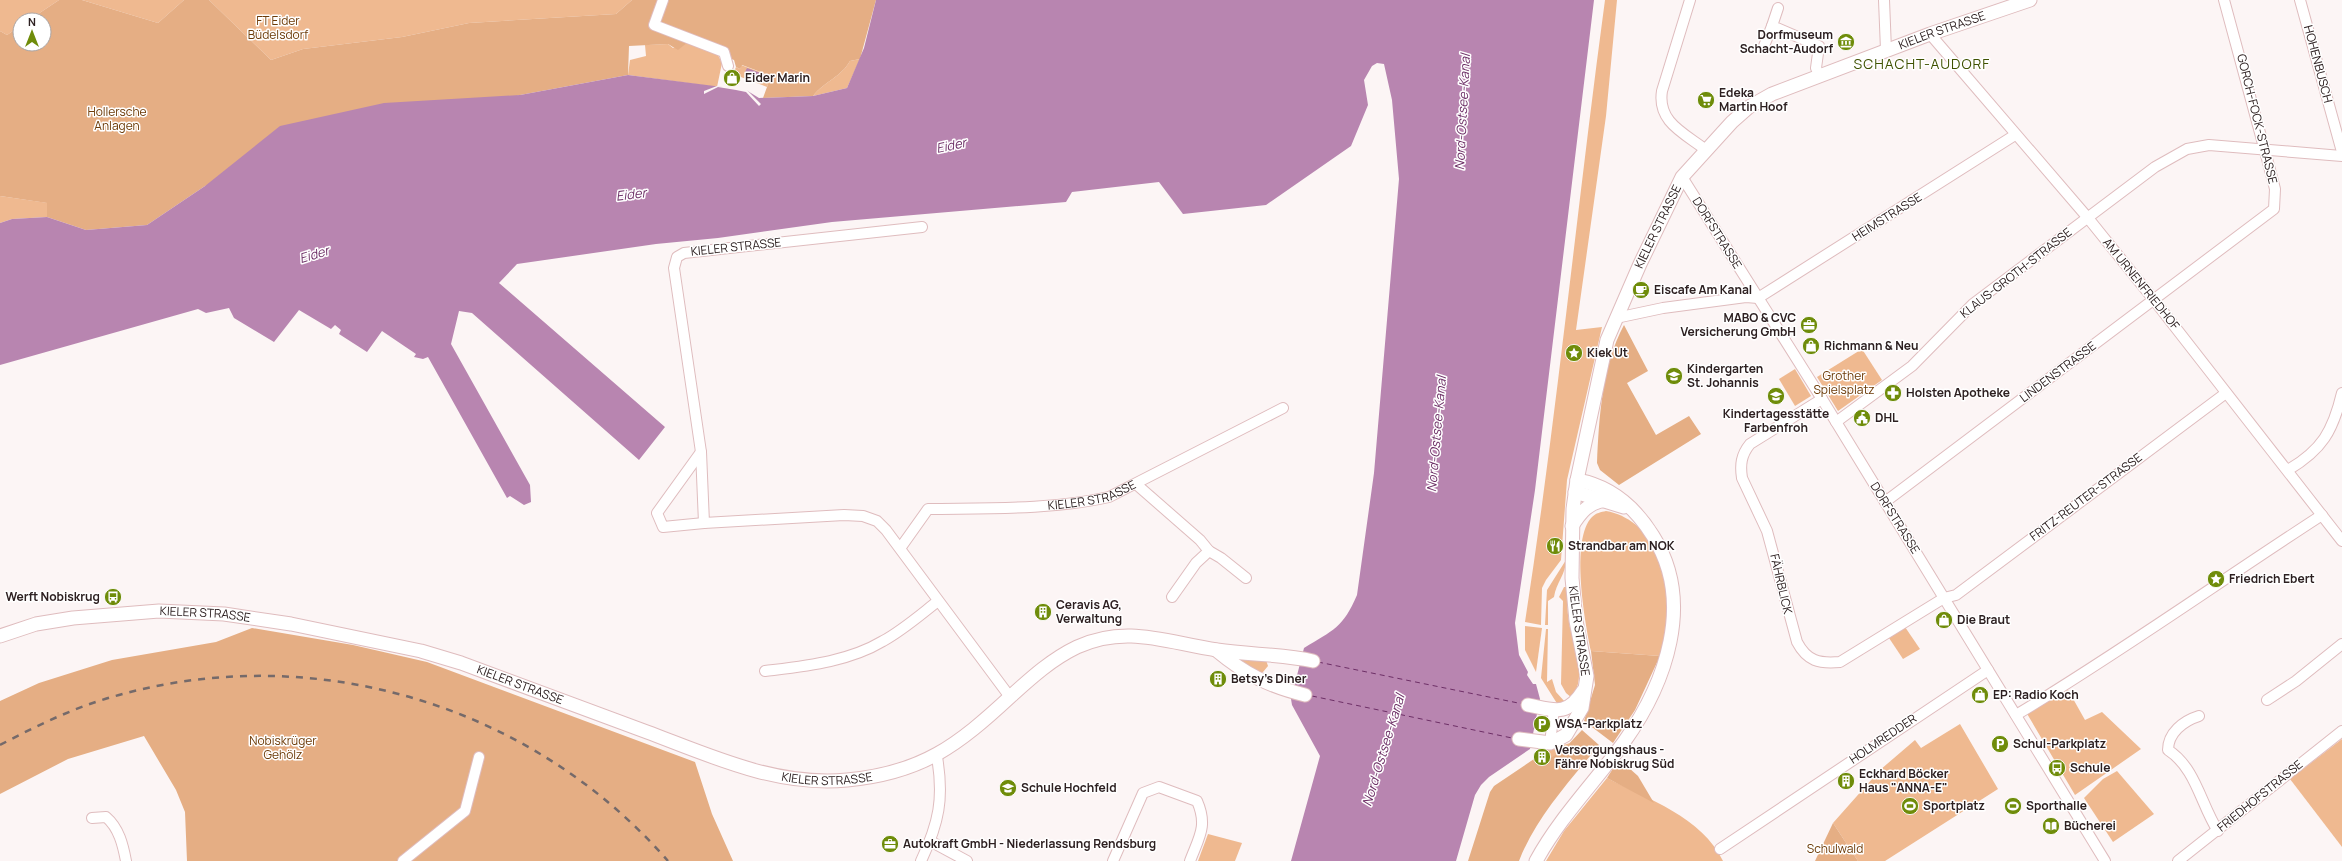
<svg xmlns="http://www.w3.org/2000/svg" width="2342" height="861" viewBox="0 0 2342 861" font-family="Manrope,sans-serif">
  <style>
    .green { fill: #efb990 }
    .forest { fill: #e5ae84 }
    .water { fill: #b885b0 }
    .pier { fill: #fcf5f5 }
    .lines { fill: none; stroke-linecap: round; stroke-linejoin: round }
    .ferry { stroke: #6d2f66; stroke-width: 1; stroke-dasharray: 5 4; stroke-linecap: butt }
    .minor-casing { stroke: #dfbcbe; stroke-width: 12 }
    .major-casing { stroke: #dfbcbe; stroke-width: 15 }
    .minor { stroke: #fff; stroke-width: 10 }
    .major { stroke: #fff; stroke-width: 13 }
    .rail { stroke: #756a6a; stroke-width: 2.5; stroke-dasharray: 7 7; stroke-linecap: butt }
    .labels { text-anchor: middle; stroke-width: 3; stroke-linejoin: round; paint-order: stroke }
    .park-label { font-size: 12px; fill: #6c3a07; stroke: #fff }
    .street-label { font-size: 12px; fill: #2d2021; stroke: #fff }
    .poi-label { font-size: 12px; font-weight: bold; fill: #2d2021; stroke: #fff; text-anchor: start }
    .water-label { font-size: 13px; font-style: italic; fill: #6d2f66; stroke: #fff }
    .quarter-label { font-size: 14px; letter-spacing: 1px; fill: #3f5100; stroke: #fff }
  </style>
  <rect width="100%" height="100%" fill="#fcf5f5"/>
  <g class="green">
    <path d="M0 0H59L29 20H20V26L7 35 0 31Z"/>
    <path d="M82 0H184L158 23Z"/>
    <path d="M209 0H632L616 14 469 23 402 37 303 49 271 60Z"/>
    <path d="M1605 0H1617L1606 116 1576 330 1602 327 1567 480 1561 560 1546 580 1542 588 1541 625 1525 622C1557 415 1577 207 1605 0Z"/>
    <path d="M688 42 717 53 722 63 717 87 628 75 630 60 646 56 645 45 668 44 673 48Z"/>
    <path d="M860 59 847 88 813 96C825 81 841 77 850 61Z"/>
    <path d="M741 65 771 76 767 87 733 74 736 67 740 69Z"/>
    <path d="M0 196 48 203 47 217 12 219 0 223Z"/>
    <path d="M1862 349 1882 380 1838 411 1817 377Z"/>
    <path d="M1795 369 1811 396 1795 406 1779 379Z"/>
    <path d="M1606 511C1651 519 1669 569 1668 611 1667 626 1663 642 1660 656L1591 651C1585 623 1570 539 1592 517 1596 513 1601 512 1606 511Z"/>
    <path d="M1566 560C1566 574 1556 583 1554 597L1548 601V625H1545L1547 590Z"/>
    <path d="M1564 587H1567C1567 599 1567 610 1569 622 1573 647 1588 674 1572 698L1566 693 1561 684 1563 601 1559 597Z"/>
    <path d="M1525 626 1542 628 1536 672 1525 650Z"/>
    <path d="M1905 627 1920 649 1903 659 1889 638Z"/>
    <path d="M1546 629H1548L1547 682 1552 679 1556 692 1565 702 1558 705 1541 678Z"/>
    <path d="M1234 656 1266 660 1268 666 1263 672H1257Z"/>
    <path d="M2067 688 2085 720 2102 712 2141 749 2075 795 2026 712Z"/>
    <path d="M1960 724 1998 789 1885 861H1858L1833 823 1880 770 1915 740 1921 748Z"/>
    <path d="M2342 739V847L2290 779Z"/>
    <path d="M1570 743 1563 750 1539 766 1534 759 1537 757 1540 761 1548 756 1545 751Z"/>
    <path d="M2117 771 2154 814 2113 842 2084 798 2103 779Z"/>
    <path d="M1607 778C1648 799 1702 817 1723 861H1546L1564 831Z"/>
    <path d="M1208 834 1242 843 1235 861H1198Z"/>
  </g>
  <g class="forest">
    <path d="M59 0H82L158 23 184 0H209L271 60 303 49 402 37 469 23 616 14 632 0H876L860 59 850 61C841 77 825 81 813 96L763 98 771 76 742 65 740 69 736 67 734 60 688 42 678 50 668 44 629 46 628 75 520 95 205 186 147 225 86 230 47 217V203L0 196V31L7 35 20 26V44H44V20H29Z"/>
    <path d="M1624 325 1648 371 1627 383 1656 435 1689 416 1701 434 1619 485 1600 470 1597 463C1599 417 1602 366 1624 325Z"/>
    <path d="M252 628 353 645 427 662 695 762 712 814 733 861H187L185 812 176 790 144 736 68 759 0 794V701L39 683 112 660 216 642Z"/>
    <path d="M1591 651 1660 656 1635 710 1613 743 1584 721 1595 685Z"/>
    <path d="M1582 730 1599 745C1570 781 1536 817 1519 861H1468L1490 792 1494 786 1534 759 1539 765 1563 750Z"/>
    <path d="M1619 759 1638 776 1654 803 1607 778Z"/>
    <path d="M1833 823 1858 861H1815Z"/>
  </g>
  <g class="water">
    <path d="M876 0H1594L1535 490 1515 623 1519 655 1528 672 1527 675 1533 684H1536L1540 699 1530 749 1489 777 1481 785 1475 795 1456 861H1291L1320 756 1292 705 1291 699 1304 648C1333 630 1343 628 1357 595L1374 473 1399 179 1392 100 1384 64 1377 63 1372 66 1364 80 1368 105 1351 146 1266 205 1183 214 1159 182 1072 192 1066 202 832 222 718 238 656 244 517 264 499 283 665 427 639 460 472 313 459 311 451 344 530 485 531 502 524 505 510 496 507 498 428 357 423 359 414 357 416 354 382 331 367 352 339 334 341 330 335 325 331 329 299 310 274 342 234 318 229 308 206 313 198 309 0 365V223L12 219 47 217 86 230 147 225 205 186 280 126 384 103 520 95 628 75 746 90 759 98 813 96 847 88 864 48Z"/>
    <path d="M747 68 769 76 768 80 745 72Z"/>
  </g>
  <path class="pier" d="M717 86 746 89 761 104 759 106 746 92 736 90 718 87 704 94V91Z"/>
  <g class="lines">
    <g class="ferry">
      <path d="M1318 662 1523 704"/>
      <path d="M1312 696 1512 738"/>
    </g>
    <defs>
      <g id="minor">
        <path d="M663 0 654 25 724 52 728 66"/>
        <path d="M1690 0 1662 91C1657 122 1684 133 1706 150"/>
        <path d="M1884 0 1886 50"/>
        <path d="M2300 0 2342 152"/>
        <path d="M1778 8 1772 26 1819 46 1816 68 1819 75"/>
        <path d="M1930 34 2088 218 2154 300 2342 541"/>
        <path d="M1764 46 1772 26"/>
        <path d="M1682 177 1822 399 2105 861"/>
        <path d="M922 227 684 253 677 257 674 268 701 452 704 523 844 515 863 516 877 521 886 530 1010 697"/>
        <path d="M1616 318 1663 308 1746 297 1758 298 2015 135"/>
        <path d="M1822 399 1750 444C1741 455 1740 465 1742 478L1767 531 1797 642C1807 661 1819 664 1840 662L1944 598 1956 595 2226 393"/>
        <path d="M1836 422 1912 366 1973 304 2155 167 2187 149 2209 145 2342 156"/>
        <path d="M701 452 657 513 663 527 704 523"/>
        <path d="M2288 470C2322 450 2333 431 2342 393"/>
        <path d="M1136 484 1200 540 1209 551 1221 558 1246 578"/>
        <path d="M1885 502 2274 209 2275 189 2269 166 2224 0"/>
        <path id="s1" d="M901 547 928 509C989 508 1050 510 1109 497L1283 408"/>
        <path d="M1172 597 1196 563 1209 551"/>
        <path d="M765 671C805 666 848 662 883 641 903 630 920 615 938 601"/>
        <path d="M2267 700 2296 681 2342 644"/>
        <path d="M2016 715C2121 652 2220 581 2322 515"/>
        <path d="M2199 716C2183 721 2168 733 2168 750 2196 768 2201 805 2218 831"/>
        <path d="M1550 743 1554 710"/>
        <path d="M92 818 106 817C119 828 123 845 126 861"/>
        <path d="M930 841 967 861"/>
        <path d="M1720 849 1988 670"/>
        <path d="M403 861 465 811 479 757"/>
        <path d="M921 861C939 823 944 798 937 757"/>
        <path d="M1113 861 1143 793 1159 787 1197 801C1208 826 1199 837 1190 861"/>
        <path d="M2178 861 2342 731"/>
      </g>
      <g id="major">
        <path d="M1575 492 1624 507"/>
        <path d="M1572 526C1581 512 1588 503 1605 500"/>
        <path id="s2" d="M0 636 36 624 73 618 159 611 224 614 291 624 421 651 461 663C523 686 585 709 647 732 711 756 777 787 847 780 922 773 957 746 1011 696 1032 677 1052 659 1077 647 1127 624 1168 643 1217 650 1250 655 1282 654 1313 661"/>
        <path d="M1216 650C1245 674 1268 686 1305 695"/>
        <path d="M1528 705C1554 710 1567 717 1583 691"/>
        <path id="s3" d="M1519 739 1550 743 1557 740 1566 735 1582 708 1587 676 1576 621 1572 578 1573 509 1577 480 1607 340 1640 264 1682 177 1732 122 1749 107 1772 94 1930 34 2030 0"/>
        <path d="M1536 861C1560 817 1595 782 1624 742 1666 683 1695 602 1653 536 1635 507 1610 486 1577 480"/>
      </g>
    </defs>
    <use href="#minor" class="minor-casing"/>
    <use href="#major" class="major-casing"/>
    <use href="#minor" class="minor"/>
    <use href="#major" class="major"/>
    <path class="rail" d="M0 745C38 725 77 706 119 695 317 640 533 706 668 861"/>
  </g>
  <defs>
    <symbol id="museum-disc" viewBox="-11 -11 22 22"><circle r="9.5" fill="#6f8c0a" stroke="#fff"/><path d="M0-6L6-3V-2H-6V-3ZM-5-1h2V3h-2ZM-1-1h2V3h-2ZM3-1h2V3H3ZM-6 4H6V6H-6Z" fill="#fff"/></symbol>
    <symbol id="shop-disc" viewBox="-11 -11 22 22"><circle r="9.5" fill="#6f8c0a" stroke="#fff"/><path d="M-5-2.5h2.3a2.7 3.5 0 0 1 5.4 0H5L5.5 6h-11ZM-1.5-2.5h3a1.5 2.3 0 0 0-3 0Z" fill="#fff"/></symbol>
    <symbol id="supermarket-disc" viewBox="-11 -11 22 22"><circle r="9.5" fill="#6f8c0a" stroke="#fff"/><path d="M-6-5.5h2.5l.6 2H6L4.5 2H-2.5L-4.4-4H-6ZM-1.5 3.2a1.3 1.3 0 1 0 .1 0ZM3 3.2a1.3 1.3 0 1 0 .1 0Z" fill="#fff"/></symbol>
    <symbol id="cafe-disc" viewBox="-11 -11 22 22"><circle r="9.5" fill="#6f8c0a" stroke="#fff"/><path d="M-5.5-4.5H6V0H3Q3 3.5 0 3.5H-2.5Q-5.5 3.5-5.5 0ZM3-3.2v2h1.7v-2ZM-6 4.5H4V6H-6Z" fill="#fff"/></symbol>
    <symbol id="office-disc" viewBox="-11 -11 22 22"><circle r="9.5" fill="#6f8c0a" stroke="#fff"/><path d="M-6-3h4V-5.5h4V-3h4V5H-6ZM-1-4.5V-3h2v-1.5ZM-6 0V1H6V0Z" fill="#fff"/></symbol>
    <symbol id="sight-disc" viewBox="-11 -11 22 22"><circle r="9.5" fill="#6f8c0a" stroke="#fff"/><path d="M0-6L1.8-2.2L6-1.7L2.9 1.2L3.7 5.4L0 3.3L-3.7 5.4L-2.9 1.2L-6-1.7L-1.8-2.2Z" fill="#fff"/></symbol>
    <symbol id="school-disc" viewBox="-11 -11 22 22"><circle r="9.5" fill="#6f8c0a" stroke="#fff"/><path d="M0-5L7-2L0 1L-7-2ZM-4 1L0 2.5L4 1V4Q0 6-4 4Z" fill="#fff"/></symbol>
    <symbol id="pharmacy-disc" viewBox="-11 -11 22 22"><circle r="9.5" fill="#6f8c0a" stroke="#fff"/><path d="M-2-6h4v4h4v4h-4v4h-4v-4h-4v-4h4Z" fill="#fff"/></symbol>
    <symbol id="civic-disc" viewBox="-11 -11 22 22"><circle r="9.5" fill="#6f8c0a" stroke="#fff"/><path d="M-.6-6.5H3V-4.5H.6V-3L4-1V1h2V6H-6V1h2V-1L-.6-3ZM-1.2 2.5V6h2.4V2.5Z" fill="#fff"/></symbol>
    <symbol id="restaurant-disc" viewBox="-11 -11 22 22"><circle r="9.5" fill="#6f8c0a" stroke="#fff"/><path d="M-5-6h1v4h1v-4h1v4h1v-4h1v5L-1.5 .5V6h-2V.5L-5-1ZM5-6V6H3V1.5H1.5Q1.5-4 5-6Z" fill="#fff"/></symbol>
    <symbol id="bus-disc" viewBox="-11 -11 22 22"><circle r="9.5" fill="#6f8c0a" stroke="#fff"/><path d="M-5-6H5V4H4V6H2V4H-2V6H-4V4H-5ZM-3.5-4V0h7V-4ZM-3.5 1.2v1.5H-2V1.2ZM2 1.2v1.5H3.5V1.2Z" fill="#fff"/></symbol>
    <symbol id="building-disc" viewBox="-11 -11 22 22"><circle r="9.5" fill="#6f8c0a" stroke="#fff"/><path d="M-4-6H4V6H1V3H-1V6H-4ZM-2.5-4.3h1.7v1.8h-1.7ZM.8-4.3h1.7v1.8H.8ZM-2.5-1h1.7V.8h-1.7ZM.8-1h1.7V.8H.8Z" fill="#fff"/></symbol>
    <symbol id="parking-disc" viewBox="-11 -11 22 22"><circle r="9.5" fill="#6f8c0a" stroke="#fff"/><path d="M-3.5-5.5H1a3.5 3.5 0 0 1 0 7H-1V5.5H-3.5ZM-1-3.4V-.6H.8a1.4 1.4 0 0 0 0-2.8Z" fill="#fff"/></symbol>
    <symbol id="stadium-disc" viewBox="-11 -11 22 22"><circle r="9.5" fill="#6f8c0a" stroke="#fff"/><path d="M0-5a6.5 5 0 1 0 0 10a6.5 5 0 1 0 0-10ZM-3.5-1.8h7v3.6h-7Z" fill="#fff"/></symbol>
    <symbol id="library-disc" viewBox="-11 -11 22 22"><circle r="9.5" fill="#6f8c0a" stroke="#fff"/><path d="M-6-4Q-3-5.5-.7-3.5V5Q-3 3-6 4ZM6-4Q3-5.5 .7-3.5V5Q3 3 6 4Z" fill="#fff"/></symbol>
  </defs>
  <g fill-rule="evenodd">
    <use href="#museum-disc" x="1836" y="32" width="20" height="20"/>
    <use href="#shop-disc" x="722" y="68" width="20" height="20"/>
    <use href="#supermarket-disc" x="1696" y="90" width="20" height="20"/>
    <use href="#cafe-disc" x="1631" y="280" width="20" height="20"/>
    <use href="#office-disc" x="1799" y="315" width="20" height="20"/>
    <use href="#shop-disc" x="1801" y="336" width="20" height="20"/>
    <use href="#sight-disc" x="1564" y="343" width="20" height="20"/>
    <use href="#school-disc" x="1664" y="366" width="20" height="20"/>
    <use href="#pharmacy-disc" x="1883" y="383" width="20" height="20"/>
    <use href="#school-disc" x="1766" y="386" width="20" height="20"/>
    <use href="#civic-disc" x="1852" y="408" width="20" height="20"/>
    <use href="#restaurant-disc" x="1545" y="536" width="20" height="20"/>
    <use href="#sight-disc" x="2206" y="569" width="20" height="20"/>
    <use href="#bus-disc" x="103" y="587" width="20" height="20"/>
    <use href="#building-disc" x="1033" y="602" width="20" height="20"/>
    <use href="#shop-disc" x="1934" y="610" width="20" height="20"/>
    <use href="#building-disc" x="1208" y="669" width="20" height="20"/>
    <use href="#shop-disc" x="1970" y="685" width="20" height="20"/>
    <use href="#parking-disc" x="1532" y="714" width="20" height="20"/>
    <use href="#parking-disc" x="1990" y="734" width="20" height="20"/>
    <use href="#building-disc" x="1532" y="747" width="20" height="20"/>
    <use href="#bus-disc" x="2047" y="758" width="20" height="20"/>
    <use href="#building-disc" x="1836" y="771" width="20" height="20"/>
    <use href="#school-disc" x="998" y="778" width="20" height="20"/>
    <use href="#stadium-disc" x="1900" y="796" width="20" height="20"/>
    <use href="#stadium-disc" x="2003" y="796" width="20" height="20"/>
    <use href="#library-disc" x="2041" y="816" width="20" height="20"/>
    <use href="#office-disc" x="880" y="834" width="20" height="20"/>
  </g>
  <g class="labels">
    <g class="park-label">
      <text x="278" y="25">FT Eider<tspan x="278" dy="14">Büdelsdorf</tspan></text>
      <text x="117" y="116">Hollersche<tspan x="117" dy="14">Anlagen</tspan></text>
      <text x="1844" y="380">Grother<tspan x="1844" dy="14">Spielsplatz</tspan></text>
      <text x="283" y="745">Nobiskrüger<tspan x="283" dy="14">Gehölz</tspan></text>
      <text x="1835" y="853">Schulwald</text>
    </g>
    <g class="street-label">
      <text dy="4" stroke="none"><textPath href="#s3" startOffset="938">KIELER STRASSE</textPath></text>
      <text transform="translate(2318 64) rotate(75)" y="4">HOHENBUSCH</text>
      <text transform="translate(2257 119) rotate(76)" y="4">GORCH-FOCK-STRASSE</text>
      <text transform="translate(1887 217) rotate(-32)" y="4">HEIMSTRASSE</text>
      <text dy="4" stroke="none"><textPath href="#s3" startOffset="578">KIELER STRASSE</textPath></text>
      <text transform="translate(1717 233) rotate(58)" y="4">DORFSTRASSE</text>
      <text transform="translate(736 247) rotate(-6)" y="4">KIELER STRASSE</text>
      <text transform="translate(2016 273) rotate(-38)" y="4">KLAUS-GROTH-STRASSE</text>
      <text transform="translate(2141 284) rotate(51)" y="4">AM URNENFRIEDHOF</text>
      <text transform="translate(2058 372) rotate(-37)" y="4">LINDENSTRASSE</text>
      <text dy="4" stroke="none"><textPath href="#s1" startOffset="212">KIELER STRASSE</textPath></text>
      <text transform="translate(2086 497) rotate(-37)" y="4">FRITZ-REUTER-STRASSE</text>
      <text transform="translate(1895 518) rotate(58)" y="4">DORFSTRASSE</text>
      <text transform="translate(1781 584) rotate(77)" y="4">FÄHRBLICK</text>
      <text dy="4" stroke="none"><textPath href="#s2" startOffset="208">KIELER STRASSE</textPath></text>
      <text transform="translate(1579 631) rotate(82)" y="4">KIELER STRASSE</text>
      <text dy="4" stroke="none"><textPath href="#s2" startOffset="532">KIELER STRASSE</textPath></text>
      <text transform="translate(1883 739) rotate(-34)" y="4">HOLMREDDER</text>
      <text dy="4" stroke="none"><textPath href="#s2" startOffset="855">KIELER STRASSE</textPath></text>
      <text transform="translate(2260 796) rotate(-39)" y="4">FRIEDHOFSTRASSE</text>
    </g>
    <g class="poi-label">
      <text x="1833" y="39" text-anchor="end">Dorfmuseum<tspan x="1833" dy="14">Schacht-Audorf</tspan></text>
      <text x="745" y="82">Eider Marin</text>
      <text x="1719" y="97">Edeka<tspan x="1719" dy="14">Martin Hoof</tspan></text>
      <text x="1654" y="294">Eiscafe Am Kanal</text>
      <text x="1796" y="322" text-anchor="end">MABO &amp; CVC<tspan x="1796" dy="14">Versicherung GmbH</tspan></text>
      <text x="1824" y="350">Richmann &amp; Neu</text>
      <text x="1587" y="357">Kiek Ut</text>
      <text x="1687" y="373">Kindergarten<tspan x="1687" dy="14">St. Johannis</tspan></text>
      <text x="1906" y="397">Holsten Apotheke</text>
      <text x="1776" y="418" text-anchor="middle">Kindertagesstätte<tspan x="1776" dy="14">Farbenfroh</tspan></text>
      <text x="1875" y="422">DHL</text>
      <text x="1568" y="550">Strandbar am NOK</text>
      <text x="2229" y="583">Friedrich Ebert</text>
      <text x="100" y="601" text-anchor="end">Werft Nobiskrug</text>
      <text x="1056" y="609">Ceravis AG,<tspan x="1056" dy="14">Verwaltung</tspan></text>
      <text x="1957" y="624">Die Braut</text>
      <text x="1231" y="683">Betsy's Diner</text>
      <text x="1993" y="699">EP: Radio Koch</text>
      <text x="1555" y="728">WSA-Parkplatz</text>
      <text x="2013" y="748">Schul-Parkplatz</text>
      <text x="1555" y="754">Versorgungshaus -<tspan x="1555" dy="14">Fähre Nobiskrug Süd</tspan></text>
      <text x="2070" y="772">Schule</text>
      <text x="1859" y="778">Eckhard Böcker<tspan x="1859" dy="14">Haus "ANNA-E"</tspan></text>
      <text x="1021" y="792">Schule Hochfeld</text>
      <text x="1923" y="810">Sportplatz</text>
      <text x="2026" y="810">Sporthalle</text>
      <text x="2064" y="830">Bücherei</text>
      <text x="903" y="848">Autokraft GmbH - Niederlassung Rendsburg</text>
    </g>
    <g class="water-label">
      <text transform="translate(1462 112) rotate(-87)" y="5">Nord-Ostsee-Kanal</text>
      <text transform="translate(951 145) rotate(-12)" y="5">Eider</text>
      <text transform="translate(631 194) rotate(-7)" y="5">Eider</text>
      <text transform="translate(314 254) rotate(-17)" y="5">Eider</text>
      <text transform="translate(1436 434) rotate(-85)" y="5">Nord-Ostsee-Kanal</text>
      <text transform="translate(1383 750) rotate(-73)" y="5">Nord-Ostsee-Kanal</text>
    </g>
    <g class="quarter-label">
      <text x="1922" y="69">SCHACHT-AUDORF</text>
    </g>
  </g>
  <g transform="translate(32 32)"><circle r="19" fill="#ffffff" stroke="#aba6a6"/>
  <path d="M0-3L7 15L0 10L-7 15Z" fill="#6f8c0a"/>
  <text y="-6" font-size="11" font-weight="bold" text-anchor="middle" fill="#2d2021">N</text>
  </g>
</svg>
